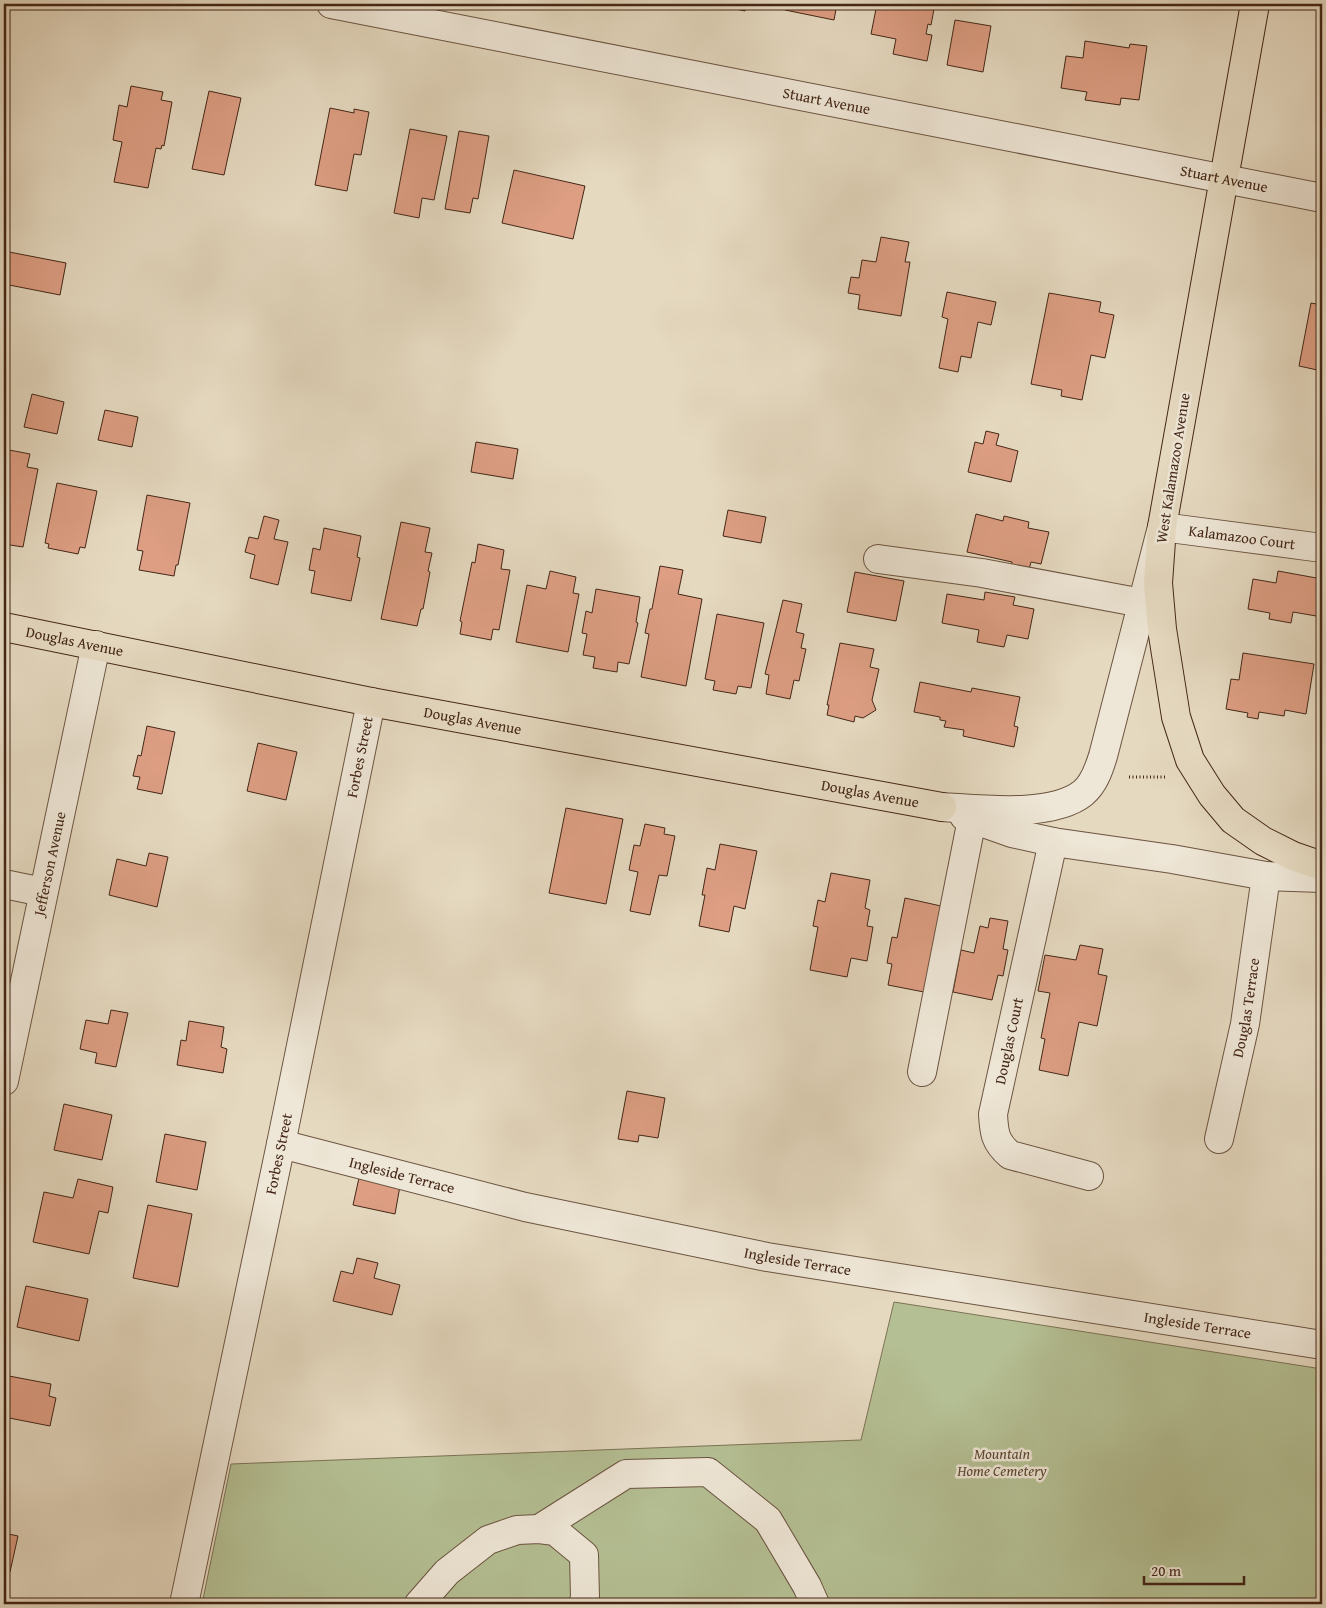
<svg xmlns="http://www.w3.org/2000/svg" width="1326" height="1608" viewBox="0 0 1326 1608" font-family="'Gentium Book Plus',serif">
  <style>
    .green { fill: #b4bf93; stroke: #7c7355 }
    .building { fill: #dd9e83; stroke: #442717 }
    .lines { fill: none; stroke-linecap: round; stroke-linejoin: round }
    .minor-casing { stroke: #6c5441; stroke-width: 30 }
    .major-casing { stroke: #442717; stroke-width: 30 }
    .path { stroke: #442717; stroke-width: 3; stroke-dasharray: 1 2.5; stroke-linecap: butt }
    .minor { stroke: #eee6d6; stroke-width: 28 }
    .major { stroke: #e5d9c0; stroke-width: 28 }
    .labels { text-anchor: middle; stroke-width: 5; stroke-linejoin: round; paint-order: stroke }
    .street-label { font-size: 15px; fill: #442717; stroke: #eee6d6 }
    .park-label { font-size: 15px; font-style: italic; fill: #5a4530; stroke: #eee6d6 }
  </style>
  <rect width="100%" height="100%" fill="#e5d9c0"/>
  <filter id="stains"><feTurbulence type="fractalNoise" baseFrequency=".004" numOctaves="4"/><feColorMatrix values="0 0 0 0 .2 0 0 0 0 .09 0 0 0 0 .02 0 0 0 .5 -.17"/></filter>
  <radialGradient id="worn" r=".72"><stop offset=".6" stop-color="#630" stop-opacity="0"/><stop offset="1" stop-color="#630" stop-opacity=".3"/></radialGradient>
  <path class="green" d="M894 1302 1322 1369V1604H202L231 1464 861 1440Z"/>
  <g class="building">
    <path d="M711 4H747L745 11Z"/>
    <path d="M786 4H837L834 20 785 10Z"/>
    <path d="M877 4H935L931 25 928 24 926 34 932 35 927 61 893 54 896 39 871 34Z"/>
    <path d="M955 20 991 26 983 72 947 65Z"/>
    <path d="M1085 41 1129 48 1130 44 1147 46 1139 100 1121 98 1120 105 1085 100 1087 92 1061 88 1066 56 1083 58Z"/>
    <path d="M131 86 163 92 161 100 172 102 164 146 162 145 161 149 156 148 148 188 114 182 122 142 113 140 119 105 127 107Z"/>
    <path d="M209 91 241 98 224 175 192 169Z"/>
    <path d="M330 108 354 113V109L369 112 361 155 354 154 347 191 315 185Z"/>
    <path d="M410 129 447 136 434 200 422 198 419 218 394 213Z"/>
    <path d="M459 131 489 136 478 199 473 198 470 213 445 209Z"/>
    <path d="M514 170 585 186 573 239 502 223Z"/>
    <path d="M881 237 909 242 905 262H910L901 316 858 309 860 295 848 293 851 277 859 278 862 260 876 262Z"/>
    <path d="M4 251 66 263 60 295 4 284Z"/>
    <path d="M947 292 996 302 991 325 978 322 971 358 961 356 958 372 939 368 948 319 942 317Z"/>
    <path d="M1049 293 1101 302 1099 312 1114 315 1105 358 1091 355 1082 400 1061 396 1062 390 1031 384Z"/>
    <path d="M1311 303 1322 305V371L1299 366Z"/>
    <path d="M32 394 64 402 57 434 24 427Z"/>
    <path d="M105 410 138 417 132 447 98 440Z"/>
    <path d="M986 431 999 434 996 445 1018 451 1011 482 968 472 975 442 983 444Z"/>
    <path d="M476 442 518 449 513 479 471 472Z"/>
    <path d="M4 449 30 454 27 467 38 469 23 547 4 544Z"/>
    <path d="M57 483 97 491 85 548 80 547 78 554 48 548 49 544 45 543Z"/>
    <path d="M147 495 190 503 178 565H176L174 576 139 570 143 551 137 550Z"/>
    <path d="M728 510 766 517 761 543 723 536Z"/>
    <path d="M976 514 1003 521 1004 516 1029 522 1028 528 1049 532 1041 564 1031 562 1028 573 1011 569 1012 562 967 552Z"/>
    <path d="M264 516 279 520 274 539 288 542 278 585 250 578 255 555 245 552 249 537 258 539Z"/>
    <path d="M401 522 430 528 425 552 432 553 428 571 430 572 423 609H421L417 626 381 619Z"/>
    <path d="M324 528 361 536 357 557 360 558 351 601 311 593 315 571 309 570 313 548 320 550Z"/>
    <path d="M478 544 504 550 501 569 510 570 499 630 493 629 491 640 460 634 462 622 460 621 472 562 475 563Z"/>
    <path d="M660 566 683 570 678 594 702 599 686 686 641 677 649 634 645 633 650 609H652Z"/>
    <path d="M550 571 576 577 573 593 579 594 568 652 516 642 527 585 546 589Z"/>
    <path d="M1278 571 1322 579V617L1293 612 1291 623 1269 619 1270 613 1248 609 1253 579 1276 583Z"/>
    <path d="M855 572 904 581 896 621 847 612Z"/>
    <path d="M596 589 640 597 636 622 638 623 629 664 618 662 617 672 593 668 595 657 583 655 587 634 582 633 586 611 592 613Z"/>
    <path d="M985 592 1015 597 1013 605 1034 609 1028 639 1007 635 1004 647 977 642 979 630 942 623 947 594 984 600Z"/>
    <path d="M783 600 802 604 796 632 804 634 801 648 806 649 799 681 794 680 790 699 766 694 769 675 765 674Z"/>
    <path d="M717 614 764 623 751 688 738 686 736 694 713 690 715 681 705 679Z"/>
    <path d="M840 643 874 649 870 667 879 669 872 700 876 710 863 718 855 716 854 722 827 715 829 705H827Z"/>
    <path d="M1243 653 1314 664 1306 714 1285 710 1284 716 1259 712 1258 719 1247 717 1248 713 1226 709 1231 679 1239 680Z"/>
    <path d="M920 682 971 692 972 688 1020 697 1014 726 1018 727 1014 747 963 736 964 730 944 727 946 721 940 720V717L914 712Z"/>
    <path d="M147 726 175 732 162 794 137 789 140 777 133 776 138 755 141 756Z"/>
    <path d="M258 743 297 752 286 800 247 791Z"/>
    <path d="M566 808 623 819 606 904 549 893Z"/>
    <path d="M645 824 665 828 664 834 675 836 667 876 659 875 650 915 630 911 638 872 629 870 634 845 640 846Z"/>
    <path d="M720 844 757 851 745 909 734 906 729 932 699 926 705 895H702L707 868 715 870Z"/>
    <path d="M149 853 168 857 157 907 109 895 117 859 146 866Z"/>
    <path d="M831 873 870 880 865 908 870 910 867 926 873 927 867 961 851 958 847 977 810 970 818 927 813 926 818 900 825 902Z"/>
    <path d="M905 898 941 906 924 992 888 985 892 964 887 963 892 937 897 938Z"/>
    <path d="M990 918 1008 921 1003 949 1008 950 1003 976 998 975 992 1000 953 992 961 950 974 953 980 926 988 928Z"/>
    <path d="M1080 945 1103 949 1098 974 1107 976 1097 1026 1079 1022 1068 1076 1039 1070 1045 1039 1041 1038 1050 993 1038 991 1045 955 1076 960Z"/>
    <path d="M111 1010 128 1013 116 1067 95 1063 97 1053 80 1049 86 1020 108 1024Z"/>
    <path d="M189 1021 224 1027 221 1047 227 1049 223 1073 177 1065 181 1040 186 1041Z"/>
    <path d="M627 1091 665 1098 658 1138 639 1135 638 1142 618 1139Z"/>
    <path d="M64 1104 112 1115 102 1160 54 1150Z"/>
    <path d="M165 1134 206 1142 197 1190 156 1182Z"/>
    <path d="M359 1178 400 1186 395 1214 353 1205Z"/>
    <path d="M78 1179 113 1187 108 1213 99 1211 89 1254 33 1242 44 1192 73 1198Z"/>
    <path d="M148 1205 192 1214 178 1287 133 1278Z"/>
    <path d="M357 1258 378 1263 374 1278 400 1285 392 1315 333 1301 341 1271 353 1274Z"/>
    <path d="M26 1286 88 1299 79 1341 17 1327Z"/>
    <path d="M9 1376 51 1384 49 1396 56 1398 50 1426 4 1417V1404Z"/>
    <path d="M4 1533 18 1536 10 1572 4 1570Z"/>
    <path d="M4 1599 25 1603V1604H4Z"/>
  </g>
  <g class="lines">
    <defs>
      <g id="minor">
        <path id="s1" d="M331 4 1322 198"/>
        <path d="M878 559 982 573 1142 603"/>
        <path id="s2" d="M942 807C980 809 1052 818 1083 793 1094 784 1099 769 1103 756L1162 527 1322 548"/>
        <path d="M964 816 1012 833 1053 842 1172 859 1266 876 1322 878"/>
        <path d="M1053 842 993 1114C994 1133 995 1142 1010 1155L1089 1176"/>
        <path d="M4 884 43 892"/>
        <path d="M922 1072 972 819"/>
        <path id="s3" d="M4 1081 96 645"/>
        <path id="s4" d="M1219 1139 1245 1024 1266 876"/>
        <path id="s5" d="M281 1144 525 1207 767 1257 1322 1345"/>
        <path d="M539 1529 626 1474 708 1472 768 1520 807 1586 815 1604"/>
        <path id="s6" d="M184 1604 281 1144 371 702"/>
        <path d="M419 1604 447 1572 488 1540 517 1530 539 1529 555 1531 584 1555 585 1598 583 1604"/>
      </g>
      <g id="major">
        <path d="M1255 4 1162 527 1158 583 1162 629 1176 717 1190 760 1212 795 1233 820 1263 841 1293 856 1322 866"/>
        <path id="s7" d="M4 627 371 702 942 807"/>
      </g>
    </defs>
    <use href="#minor" class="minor-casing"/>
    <use href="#major" class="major-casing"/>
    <path class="path" d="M1129 777H1165"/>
    <use href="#minor" class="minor"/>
    <use href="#major" class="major"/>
  </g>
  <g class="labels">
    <g class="street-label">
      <text dy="5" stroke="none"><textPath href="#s1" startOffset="505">Stuart Avenue</textPath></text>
      <text dy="5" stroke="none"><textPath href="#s1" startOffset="910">Stuart Avenue</textPath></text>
      <text transform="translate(1173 468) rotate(-81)" y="5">West Kalamazoo Avenue</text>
      <text dy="5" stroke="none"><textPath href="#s2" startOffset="504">Kalamazoo Court</textPath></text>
      <text dy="5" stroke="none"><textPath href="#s7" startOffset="72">Douglas Avenue</textPath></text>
      <text dy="5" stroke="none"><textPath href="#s7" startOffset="478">Douglas Avenue</textPath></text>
      <text dy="5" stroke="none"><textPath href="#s6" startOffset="865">Forbes Street</textPath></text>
      <text dy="5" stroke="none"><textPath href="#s7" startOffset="882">Douglas Avenue</textPath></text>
      <text dy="5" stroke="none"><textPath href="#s3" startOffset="222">Jefferson Avenue</textPath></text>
      <text dy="5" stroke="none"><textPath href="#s4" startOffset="134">Douglas Terrace</textPath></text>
      <text transform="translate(1009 1041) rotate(-78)" y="5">Douglas Court</text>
      <text dy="5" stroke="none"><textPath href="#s6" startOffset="460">Forbes Street</textPath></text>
      <text dy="5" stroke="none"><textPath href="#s5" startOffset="125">Ingleside Terrace</textPath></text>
      <text dy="5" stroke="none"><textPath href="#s5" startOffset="530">Ingleside Terrace</textPath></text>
      <text dy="5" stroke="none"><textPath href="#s5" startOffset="935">Ingleside Terrace</textPath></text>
    </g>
    <g class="park-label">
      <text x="1002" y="1459">Mountain<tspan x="1002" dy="17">Home Cemetery</tspan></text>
    </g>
  </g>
  <rect width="1326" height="1608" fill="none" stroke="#e5d9c0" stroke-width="20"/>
  <rect x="5" y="5" width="1316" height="1598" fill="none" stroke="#442717" stroke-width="2.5"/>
  <rect x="10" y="10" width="1306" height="1588" fill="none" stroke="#442717"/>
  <path d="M1144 1576v8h100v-8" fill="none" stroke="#442717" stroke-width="2.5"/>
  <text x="1151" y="1576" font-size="15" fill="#442717" stroke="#eee6d6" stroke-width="4" paint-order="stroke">20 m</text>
  <rect width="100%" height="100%" filter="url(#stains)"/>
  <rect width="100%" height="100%" fill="url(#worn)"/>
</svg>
